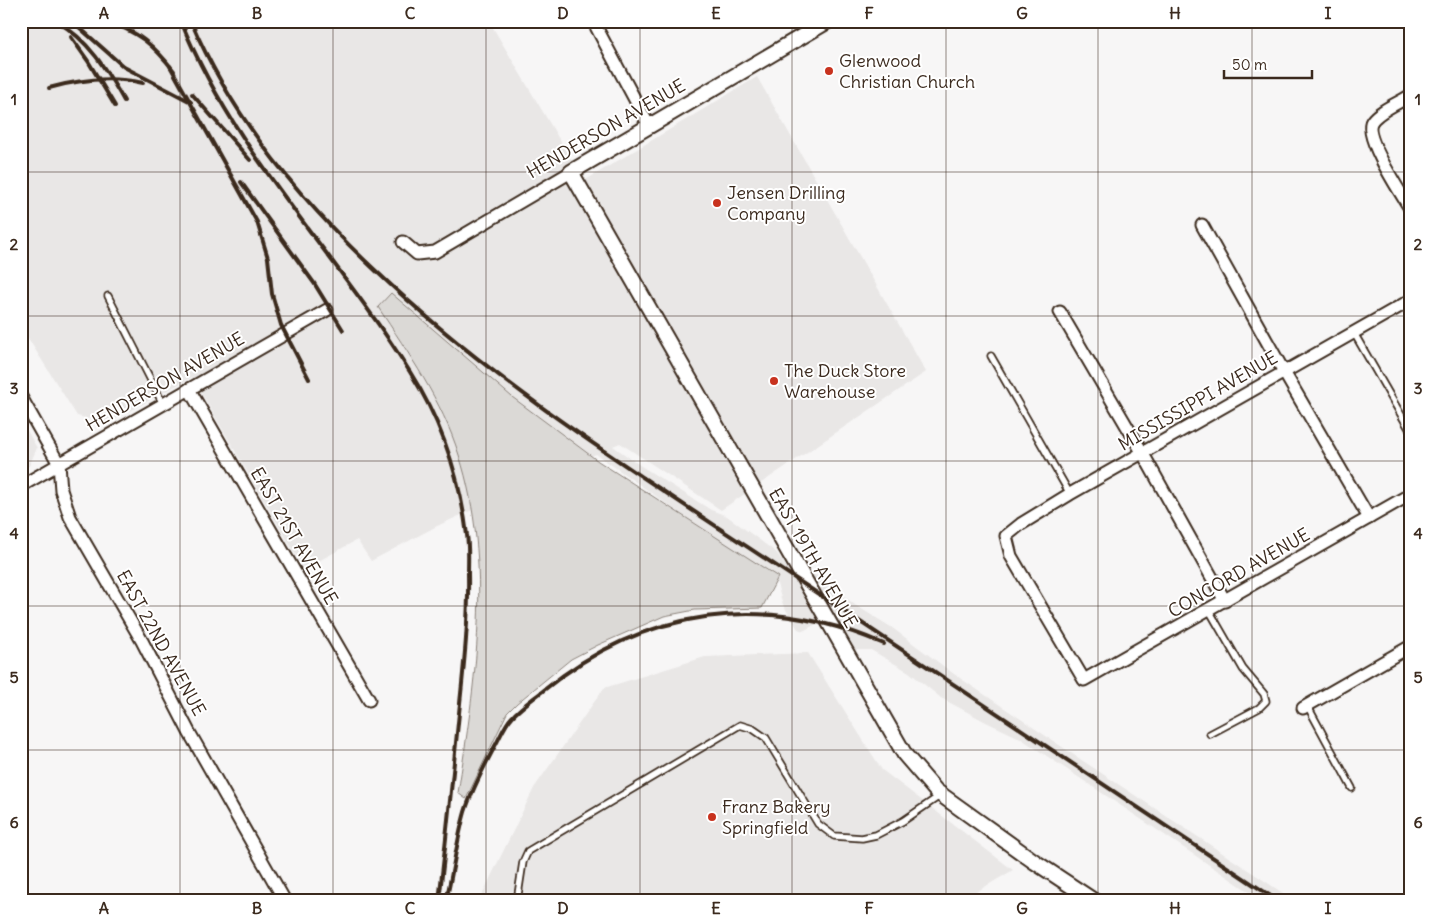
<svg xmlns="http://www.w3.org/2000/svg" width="1432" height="922" viewBox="0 0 1432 922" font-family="Delius,sans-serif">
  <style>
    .built { fill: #e9e7e6 }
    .green { fill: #dbd9d6; stroke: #8b827a }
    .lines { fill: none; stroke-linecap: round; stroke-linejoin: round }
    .service-casing { stroke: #3b2a1e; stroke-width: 9 }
    .minor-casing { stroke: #3b2a1e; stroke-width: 15 }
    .tertiary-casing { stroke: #3b2a1e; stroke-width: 18 }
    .service { stroke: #fff; stroke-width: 5.5 }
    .minor { stroke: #fff; stroke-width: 11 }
    .tertiary { stroke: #fff; stroke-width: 14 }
    .rail { stroke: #3b2a1e; stroke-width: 4 }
    .grid { fill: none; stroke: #3b2a1e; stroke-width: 1; stroke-opacity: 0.55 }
    .poi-dot { fill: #c8321e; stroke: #fff; stroke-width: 2 }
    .labels { text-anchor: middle; stroke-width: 4; stroke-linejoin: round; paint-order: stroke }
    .poi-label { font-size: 18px; fill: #3b2a1e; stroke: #fff; text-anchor: start }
    .street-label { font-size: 18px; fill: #3b2a1e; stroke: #fff }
    .neatline { fill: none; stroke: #3b2a1e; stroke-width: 2 }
    .grid-label { font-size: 16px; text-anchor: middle; font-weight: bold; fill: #3b2a1e }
  </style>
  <rect width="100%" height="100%" fill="#f7f6f6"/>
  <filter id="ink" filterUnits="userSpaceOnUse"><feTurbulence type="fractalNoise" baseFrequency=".02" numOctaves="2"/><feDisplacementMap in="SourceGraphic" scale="10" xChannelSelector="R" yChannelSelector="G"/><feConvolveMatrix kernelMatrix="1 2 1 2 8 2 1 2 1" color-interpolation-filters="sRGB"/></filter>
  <g filter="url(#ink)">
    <g class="built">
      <path d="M21 21H489L584 181 757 77 926 372 721 510 620 443 613 446 641 466 711 510 727 516 777 553 805 595 817 616 818 623 803 631 798 629 783 605 777 584 773 575 691 521 596 454 437 526 371 561 357 540 304 569 192 377 108 423 77 416 21 327Z"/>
      <path d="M21 420 37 448 29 466 21 471Z"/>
      <path d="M814 575 818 576 855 605 891 627 954 674 1074 755 1295 901H1263L1020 738 986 722 941 698 909 672 871 650H854L811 577Z"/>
      <path d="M808 653 882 770 1013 870 961 901H479L534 788 604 688 705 657Z"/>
    </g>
    <path class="green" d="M391 293 512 397 598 461 778 577 762 608 695 610 664 616 598 645 571 659 517 703 507 713 466 799 458 793C475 684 494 563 459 455 442 401 409 354 378 307Z"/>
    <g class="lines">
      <defs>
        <g id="service">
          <path d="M108 296 163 404"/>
          <path d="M1354 333 1411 432"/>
          <path d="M991 356 1070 494"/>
          <path d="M1209 610 1243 669 1264 694 1266 701 1259 708 1210 734"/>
          <path d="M1307 705 1352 788"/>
          <path d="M517 901 523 862 528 851 740 725 753 729 766 738 818 824 834 836 862 838 876 835 903 821 941 795"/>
        </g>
        <g id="minor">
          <path d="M593 21 649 126"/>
          <path d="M1411 95C1399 103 1380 110 1372 121 1362 135 1402 195 1411 210"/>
          <path d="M1202 225 1284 372 1369 518"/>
          <path d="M403 242 417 254 435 252 571 172"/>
          <path d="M1411 300 1070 494 1021 524 1006 536 1011 556 1084 680 1411 494"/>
          <path d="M1060 312 1142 452 1225 601"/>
          <path d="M189 389 369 700"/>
          <path d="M21 397 59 464 61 490 70 517 142 641 189 732 285 901"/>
          <path d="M21 486 327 310"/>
          <path d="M1303 708 1411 646"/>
        </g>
        <path id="tertiary" d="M828 21 571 172 905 755 936 791 1035 862 1094 901"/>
      </defs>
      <use href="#service" class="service-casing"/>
      <use href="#minor" class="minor-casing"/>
      <use href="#tertiary" class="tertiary-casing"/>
      <use href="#service" class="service"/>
      <use href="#minor" class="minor"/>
      <use href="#tertiary" class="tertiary"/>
      <g class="rail">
        <path d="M56 21C89 40 106 69 124 101"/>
        <path d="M72 21 124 67 191 102"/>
        <path d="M106 21C137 31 154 45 174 71"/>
        <path d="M181 21C234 153 336 253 410 372 441 421 460 478 467 535 469 548 468 561 468 574 469 624 463 673 458 723 452 782 446 841 439 901"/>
        <path d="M191 21C232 118 300 200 376 271 503 392 654 484 799 581 959 688 1119 794 1278 901"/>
        <path d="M71 37 88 61 115 106"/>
        <path d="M170 66 257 222 268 258 272 294 281 325 309 379"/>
        <path d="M49 88C81 79 111 76 143 83"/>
        <path d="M192 94 250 160"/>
        <path d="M241 182 314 283 343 330"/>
        <path d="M446 901C453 871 457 840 465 812 472 789 484 767 495 746 500 737 505 724 512 717 521 707 533 699 544 690 644 608 765 592 884 644"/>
      </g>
    </g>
  </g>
  <path class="grid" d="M180 21V901M333 21V901M486 21V901M640 21V901M792 21V901M946 21V901M1098 21V901M1252 21V901M21 172H1411M21 316H1411M21 461H1411M21 606H1411M21 750H1411"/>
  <g class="poi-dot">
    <circle cx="829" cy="71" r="5"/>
    <circle cx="717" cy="203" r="5"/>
    <circle cx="774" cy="381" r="5"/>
    <circle cx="712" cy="817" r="5"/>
  </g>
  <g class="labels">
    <g class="poi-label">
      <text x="839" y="67">Glenwood<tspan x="839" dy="21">Christian Church</tspan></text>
      <text x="727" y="199">Jensen Drilling<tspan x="727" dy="21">Company</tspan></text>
      <text x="784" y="377">The Duck Store<tspan x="784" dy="21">Warehouse</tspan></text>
      <text x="722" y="813">Franz Bakery<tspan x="722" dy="21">Springfield</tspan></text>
    </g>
    <g class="street-label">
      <text transform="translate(606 129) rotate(-30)" y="6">HENDERSON AVENUE</text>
      <text transform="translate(165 382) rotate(-30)" y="6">HENDERSON AVENUE</text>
      <text transform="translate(1198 401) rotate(-30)" y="6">MISSISSIPPI AVENUE</text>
      <text transform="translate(294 536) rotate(60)" y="6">EAST 21ST AVENUE</text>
      <text transform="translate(813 558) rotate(60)" y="6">EAST 19TH AVENUE</text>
      <text transform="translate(1239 573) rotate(-30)" y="6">CONCORD AVENUE</text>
      <text transform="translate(161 643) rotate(61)" y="6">EAST 22ND AVENUE</text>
    </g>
  </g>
  <rect width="1432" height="922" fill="none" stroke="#fff" stroke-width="55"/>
  <path d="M1224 70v8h88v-8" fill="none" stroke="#3b2a1e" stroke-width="2.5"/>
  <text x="1232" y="70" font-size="15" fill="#3b2a1e" stroke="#ffffff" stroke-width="4" paint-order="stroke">50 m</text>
  <rect x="28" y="28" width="1376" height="866" class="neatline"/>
  <g class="grid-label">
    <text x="104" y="19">A</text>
    <text x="257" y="19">B</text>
    <text x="410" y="19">C</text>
    <text x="563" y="19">D</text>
    <text x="716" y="19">E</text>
    <text x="869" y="19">F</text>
    <text x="1022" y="19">G</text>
    <text x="1175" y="19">H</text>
    <text x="1328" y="19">I</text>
    <text x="14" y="105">1</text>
    <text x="1418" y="105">1</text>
    <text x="14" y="250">2</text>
    <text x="1418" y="250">2</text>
    <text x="14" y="394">3</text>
    <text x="1418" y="394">3</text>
    <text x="14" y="539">4</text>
    <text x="1418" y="539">4</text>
    <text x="14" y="683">5</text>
    <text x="1418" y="683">5</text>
    <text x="14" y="828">6</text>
    <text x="1418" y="828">6</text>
    <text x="104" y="914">A</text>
    <text x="257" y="914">B</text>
    <text x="410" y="914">C</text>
    <text x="563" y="914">D</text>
    <text x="716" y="914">E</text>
    <text x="869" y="914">F</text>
    <text x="1022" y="914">G</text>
    <text x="1175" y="914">H</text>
    <text x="1328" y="914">I</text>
  </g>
</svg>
